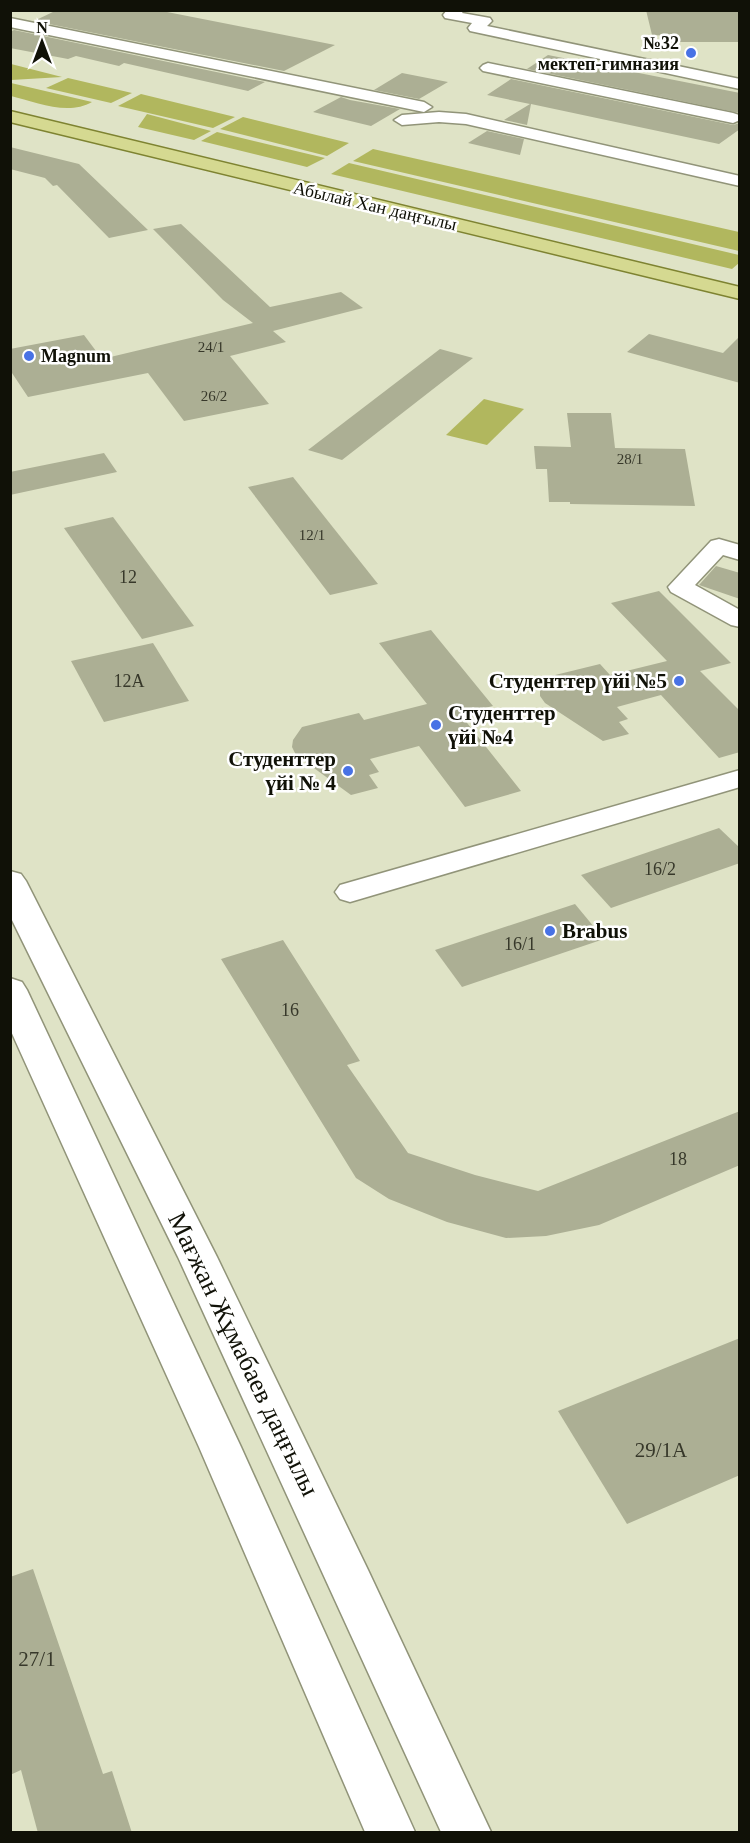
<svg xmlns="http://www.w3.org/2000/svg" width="750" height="1843" viewBox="0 0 750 1843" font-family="'Times New Roman',serif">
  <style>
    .green { fill: #b1b75e }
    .building { fill: #acaf94 }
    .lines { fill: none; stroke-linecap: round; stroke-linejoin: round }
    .street-casing { stroke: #919479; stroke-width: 3 }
    .secondary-casing { stroke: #919479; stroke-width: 3 }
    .primary-casing { stroke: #7e8331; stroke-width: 3 }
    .street { fill: #fff; fill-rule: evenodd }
    .secondary { fill: #fff; fill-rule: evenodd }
    .primary { fill: #d5d991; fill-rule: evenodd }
    .poi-dot { fill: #4872e5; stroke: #fff; stroke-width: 2 }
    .labels { text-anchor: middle; stroke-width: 5; stroke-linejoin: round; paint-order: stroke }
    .far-number-label { font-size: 15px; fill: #37382a }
    .far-poi-label { font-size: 18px; font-weight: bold; fill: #101107; stroke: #fff; text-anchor: end }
    .far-street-label { font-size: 18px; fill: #101107; stroke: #fff }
    .number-label { font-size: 18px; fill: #37382a }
    .poi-label { font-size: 21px; font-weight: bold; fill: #101107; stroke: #fff; text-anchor: end }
    .near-number-label { font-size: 21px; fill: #37382a }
    .near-street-label { font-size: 26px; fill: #101107; stroke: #fff }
  </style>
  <rect width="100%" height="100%" fill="#dfe3c6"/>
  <g class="green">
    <path d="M11 64 62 77 11 80Z"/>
    <path d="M68 78 132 93 111 103 46 88Z"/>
    <path d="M11 83 92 102C68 116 35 102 11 96Z"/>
    <path d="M141 94 235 117 213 128 118 106Z"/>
    <path d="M147 114 211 131 194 140 138 127Z"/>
    <path d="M243 117 349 143 327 156 220 129Z"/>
    <path d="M217 132 325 158 307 167 201 141Z"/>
    <path d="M373 149 739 232V251L353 161Z"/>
    <path d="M349 163 739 255V263L732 269 331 174Z"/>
    <path d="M484 399 524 409 487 445 446 435Z"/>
  </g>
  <g class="building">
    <path d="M646 10H740V42H674L672 36 652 35Z"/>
    <path d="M55 11H162L335 45 284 71 34 21Z"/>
    <path d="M14 30 265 82 248 91 124 63 119 66 76 56 68 59 10 48V32Z"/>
    <path d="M548 55 740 93V113L527 69Z"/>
    <path d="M402 73 448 82 419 99 374 90Z"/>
    <path d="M511 79 733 125 740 123V129L719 144 531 104 527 125 504 120 530 104 487 95Z"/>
    <path d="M341 97 350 100 400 109 371 126 313 112Z"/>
    <path d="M487 131 524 139 520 155 468 143Z"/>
    <path d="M10 147 79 164 148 230 109 238 57 185 53 186 45 178 10 169Z"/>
    <path d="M181 224 270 307 341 292 363 308 273 331 286 342 230 356 269 404 184 421 148 373 28 397 10 370V349L84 335 102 359 253 323 223 300 153 229Z"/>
    <path d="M649 334 723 353 740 336V383L627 352Z"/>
    <path d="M440 349 473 358 342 460 308 450Z"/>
    <path d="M567 413H611L615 448 685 449 695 506 570 504V502H549L547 469H536L534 446 571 447Z"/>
    <path d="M104 453 117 472 10 495V472Z"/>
    <path d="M293 477 378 584 330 595 248 487Z"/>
    <path d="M113 517 194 626 142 639 64 528Z"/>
    <path d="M716 566 740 573V599L699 585Z"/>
    <path d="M659 591 731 663 700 671 740 711V752L719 758 661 695 617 707 628 719 619 722 629 734 603 741 545 703 540 696V689L547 677 600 664 610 675 667 661 611 603Z"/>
    <path d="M431 630 493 706 460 714 521 791 465 807 419 746 370 759 379 772 369 775 378 788 351 795 296 755 292 747 293 740 302 727 359 713 364 720 427 704 379 643Z"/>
    <path d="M153 643 189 701 104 722 71 661Z"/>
    <path d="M719 828 740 848V863L611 908 581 875Z"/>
    <path d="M575 904 604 939 462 987 435 950Z"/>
    <path d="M283 940 360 1061 347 1065 408 1153 475 1175 538 1191 740 1111V1165L599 1225 546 1236 506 1238 447 1222 389 1199 356 1178 221 959Z"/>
    <path d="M740 1338V1475L627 1524 558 1411Z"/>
    <path d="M33 1569 103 1774 112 1771 132 1833H38L21 1770 10 1775V1577Z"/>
  </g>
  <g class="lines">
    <defs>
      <g id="street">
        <path d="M447 10H464L462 13 490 18 492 21 487 26 740 79V89L470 31 468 28 472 23 445 18 443 15Z"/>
        <path d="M10 18 424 102 432 107 424 112 10 27Z"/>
        <path d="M488 63 733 113 739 115 740 120 733 123 483 71 480 68 483 65Z"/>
        <path d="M439 112 466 114 740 176V186L466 124 439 122 402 125 394 120 402 115Z"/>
        <path d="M719 539 740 545V560L723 555 695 585 740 610V627L731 625 671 592 668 587 711 541Z"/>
        <path d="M740 770V787L350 902 340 899 335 892 340 885Z"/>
      </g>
      <g id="secondary">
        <path d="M10 871 21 874 26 881 217 1257 368 1570 491 1832H441L178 1257 10 916Z"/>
        <path d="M10 978 22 982 27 990 241 1447 415 1832H365L199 1447 10 1029Z"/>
      </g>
      <path id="primary" d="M10 111 740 287V299L10 122Z"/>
    </defs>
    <use href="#street" class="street-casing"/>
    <use href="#secondary" class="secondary-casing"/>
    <use href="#primary" class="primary-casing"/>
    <use href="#street" class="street"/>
    <use href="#secondary" class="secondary"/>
    <use href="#primary" class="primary"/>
  </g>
  <g class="poi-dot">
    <circle cx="691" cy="53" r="6"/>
    <circle cx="29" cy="356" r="6"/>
    <circle cx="679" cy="681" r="6"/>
    <circle cx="436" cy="725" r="6"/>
    <circle cx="348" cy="771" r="6"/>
    <circle cx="550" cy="931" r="6"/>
  </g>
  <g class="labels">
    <g class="far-number-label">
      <text x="211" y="352">24/1</text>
      <text x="214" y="401">26/2</text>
      <text x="630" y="464">28/1</text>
      <text x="312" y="540">12/1</text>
    </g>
    <g class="far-poi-label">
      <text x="679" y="49">№32<tspan x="679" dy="21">мектеп-гимназия</tspan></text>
      <text x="41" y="362" text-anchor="start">Magnum</text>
    </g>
    <g class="far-street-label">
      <text transform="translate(375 206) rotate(13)" y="6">Абылай Хан даңғылы</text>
    </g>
    <g class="number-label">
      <text x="128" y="583">12</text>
      <text x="129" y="687">12А</text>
      <text x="660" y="875">16/2</text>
      <text x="520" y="950">16/1</text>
      <text x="290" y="1016">16</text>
      <text x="678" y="1165">18</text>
    </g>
    <g class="poi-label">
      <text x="667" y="688">Студенттер үйі №5</text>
      <text x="448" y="720" text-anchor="start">Студенттер<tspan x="448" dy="24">үйі №4</tspan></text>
      <text x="336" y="766">Студенттер<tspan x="336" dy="24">үйі № 4</tspan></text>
      <text x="562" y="938" text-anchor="start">Brabus</text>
    </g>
    <g class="near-number-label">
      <text x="661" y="1457">29/1А</text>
      <text x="37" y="1666">27/1</text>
    </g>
    <g class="near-street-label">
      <text transform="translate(244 1354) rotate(64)" y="9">Мағжан Жұмабаев даңғылы</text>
    </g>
  </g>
  <rect width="750" height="1843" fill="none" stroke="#101107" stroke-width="24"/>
  <g transform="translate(42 42)" stroke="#ffffff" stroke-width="4.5" paint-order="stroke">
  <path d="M0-4.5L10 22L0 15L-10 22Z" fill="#101107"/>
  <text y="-9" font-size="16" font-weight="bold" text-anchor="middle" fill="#101107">N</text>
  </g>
</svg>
